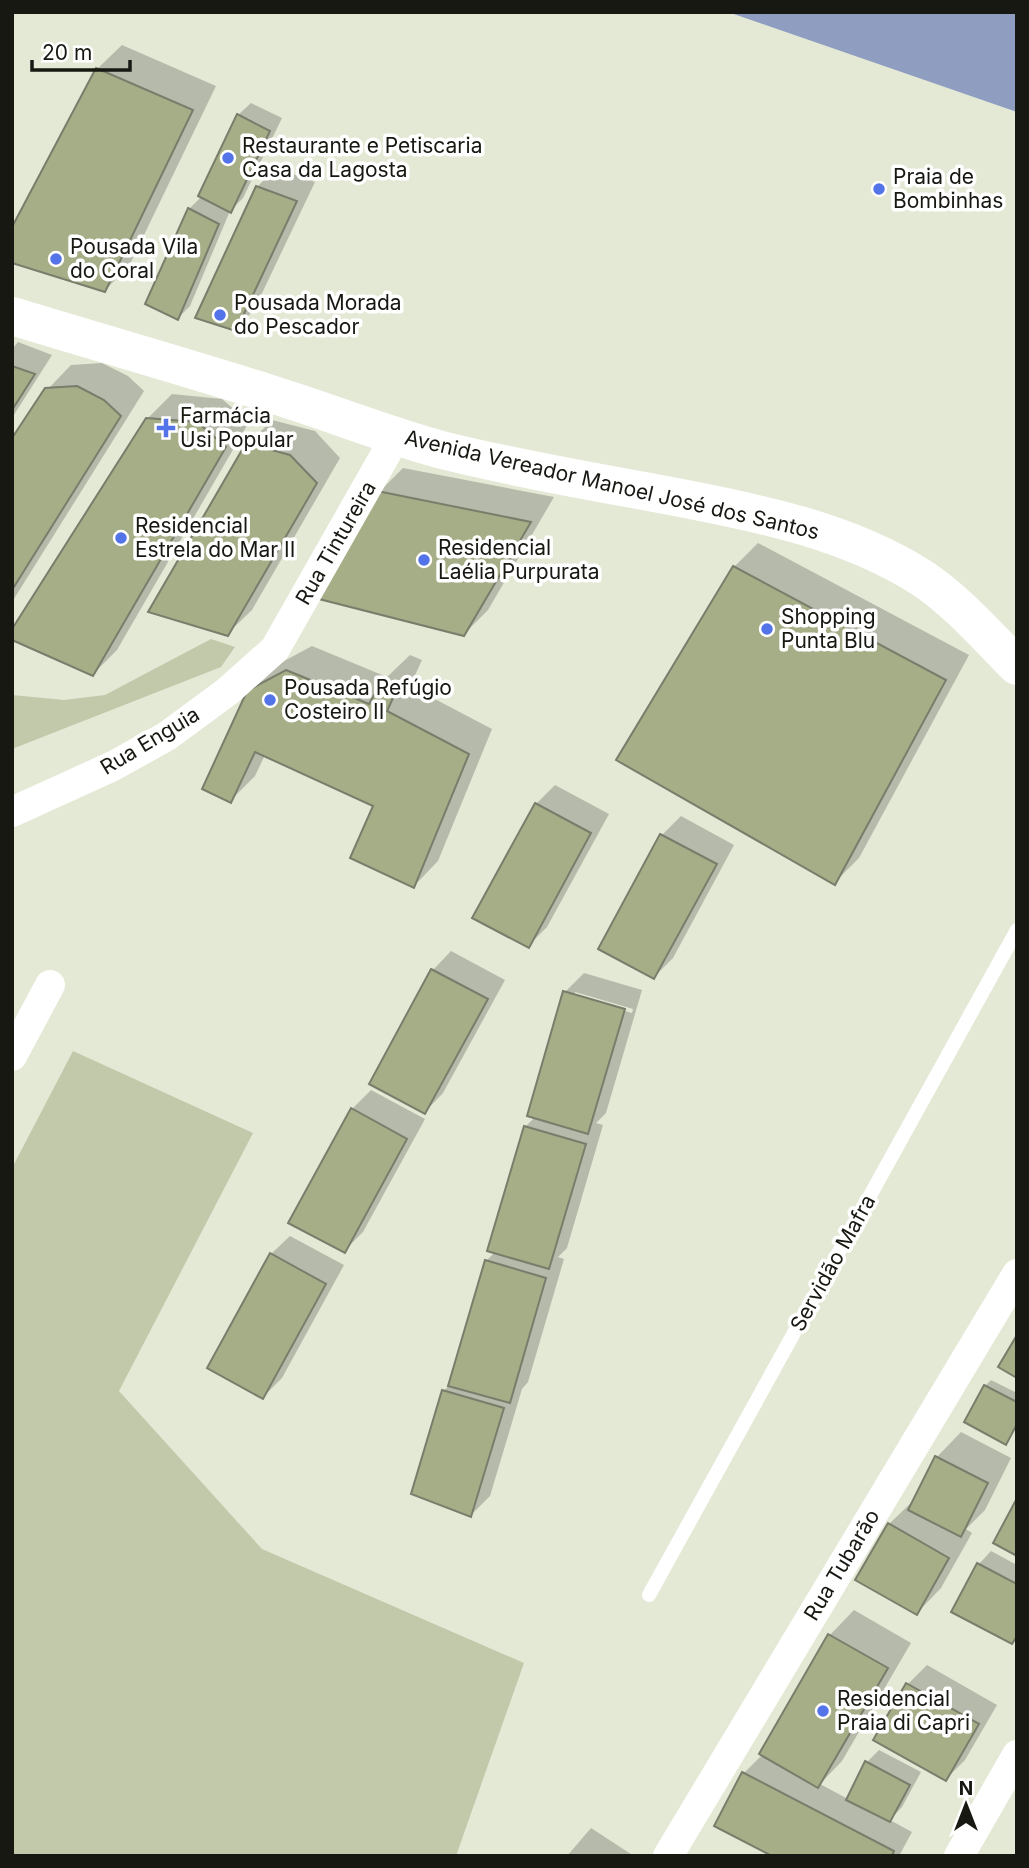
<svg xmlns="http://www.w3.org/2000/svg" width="1029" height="1868" viewBox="0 0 1029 1868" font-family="Inter,sans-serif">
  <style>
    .green { fill: #c2c9ab }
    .water { fill: #8f9dc1 }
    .shadow { fill: #0003; fill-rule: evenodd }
    .building { fill: #a5ae87; stroke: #797d6b; stroke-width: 2 }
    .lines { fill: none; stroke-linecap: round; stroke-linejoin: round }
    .lane { stroke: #fff; stroke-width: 14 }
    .street { stroke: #fff; stroke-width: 30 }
    .secondary { stroke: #fff; stroke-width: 38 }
    .poi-dot { fill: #5373e8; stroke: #fff; stroke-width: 2.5 }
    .labels { text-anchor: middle; stroke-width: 7; stroke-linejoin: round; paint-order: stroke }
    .poi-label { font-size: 21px; fill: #161811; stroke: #fff; text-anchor: start }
    .street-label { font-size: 21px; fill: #161811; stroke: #fff }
  </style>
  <rect width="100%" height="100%" fill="#e4e9d5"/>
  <g class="green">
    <path d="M211 639 235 647 221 667 12 749V695L64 700 105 695Z"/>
    <path d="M73 1051 253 1133 119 1391 262 1549 524 1663 456 1856H12V1168Z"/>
  </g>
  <path class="water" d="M728 12H1017V112Z"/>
  <g class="shadow">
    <path d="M122 45 216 86 129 266 105 290 97 69Z"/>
    <path d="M251 103 282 118 243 198 230 211 190 306 178 318 189 209 202 196 238 115Z"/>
    <path d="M276 168 315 182 254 310 235 329 257 187Z"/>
    <path d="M18 342 52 355 12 418V349Z"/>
    <path d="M102 363 128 376 144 391 12 602V441L47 390 71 365Z"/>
    <path d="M172 394 222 399 249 422 117 650 93 674 147 419Z"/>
    <path d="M272 420 315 431 340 458 252 610 227 634 247 445Z"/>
    <path d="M403 468 554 497 488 610 463 635 379 492Z"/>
    <path d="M758 543 969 655 859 858 835 882 734 567Z"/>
    <path d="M312 646 387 677 410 655 422 660 410 686 492 729 438 861 414 886 376 805 265 755 255 776 231 800 248 692 273 667Z"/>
    <path d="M555 785 609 814 547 927 528 946 536 804Z"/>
    <path d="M681 816 734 845 673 958 654 977 662 835Z"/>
    <path d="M451 951 505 980 443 1093 425 1112 433 970Z"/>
    <path d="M584 973 642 990 606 1113 596 1123 603 1125 567 1248 558 1257 564 1259 528 1382 522 1389 490 1496 471 1515 444 1391 450 1384 486 1261 495 1252 525 1127 535 1117 565 992ZM575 992 633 1009 632 1013 575 996Z"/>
    <path d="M371 1090 425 1119 363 1232 344 1251 352 1109Z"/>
    <path d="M290 1236 344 1265 282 1378 263 1397 271 1254Z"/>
    <path d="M991 1380 1017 1393V1427L1005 1443 985 1386Z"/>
    <path d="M961 1432 1011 1458 985 1510 966 1529 972 1533 941 1588 917 1613 889 1524 914 1500 937 1457Z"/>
    <path d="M991 1551 1017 1565V1637L1012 1642 979 1564Z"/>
    <path d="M854 1610 911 1643 842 1761 820 1784 848 1799 867 1762 879 1750 921 1772 902 1807 890 1820 912 1832 899 1856H776L744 1773 763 1754 761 1753 830 1635Z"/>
    <path d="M927 1665 997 1705 965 1760 946 1779 875 1739 908 1684Z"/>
    <path d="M591 1828 634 1856H567Z"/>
  </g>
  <g class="building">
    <path d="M96 68 193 110 105 292 12 263V227Z"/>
    <path d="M237 114 270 131 231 213 198 196Z"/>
    <path d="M256 186 297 201 236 331 195 318Z"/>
    <path d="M188 208 219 224 178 320 145 304Z"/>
    <path d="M12 366 35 374 12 410Z"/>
    <path d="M77 386 104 400 121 416 12 590V438L45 388Z"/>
    <path d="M146 418 197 422 226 447 93 676 12 640V629Z"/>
    <path d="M246 443 290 455 317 483 228 636 148 612Z"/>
    <path d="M377 491 531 522 464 636 319 599Z"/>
    <path d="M733 566 946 680 835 885 616 760Z"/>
    <path d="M286 670 369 704 384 678 399 685 387 711 469 754 414 888 350 858 373 806 255 752 231 803 202 789 247 691Z"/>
    <path d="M535 803 591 833 529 948 472 918Z"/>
    <path d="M660 834 717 864 654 979 598 949Z"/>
    <path d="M431 969 488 999 425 1114 369 1084Z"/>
    <path d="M563 991 625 1009 588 1134 527 1116Z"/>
    <path d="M351 1108 407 1139 345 1253 288 1223Z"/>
    <path d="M524 1126 586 1144 549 1269 487 1251Z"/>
    <path d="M270 1253 326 1284 263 1399 207 1368Z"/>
    <path d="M485 1260 546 1278 510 1403 448 1386Z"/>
    <path d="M1017 1335V1378L998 1367Z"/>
    <path d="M984 1385 1017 1402V1424L1006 1445 964 1422Z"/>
    <path d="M442 1390 504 1408 471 1517 411 1494Z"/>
    <path d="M935 1456 988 1483 961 1537 908 1510Z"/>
    <path d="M1016 1500 1017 1501V1556L993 1543Z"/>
    <path d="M888 1523 949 1558 917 1615 855 1580Z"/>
    <path d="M977 1563 1017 1584V1636L1012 1644 951 1612Z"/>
    <path d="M828 1634 888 1668 818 1788 759 1754Z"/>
    <path d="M906 1683 979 1724 946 1781 873 1740Z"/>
    <path d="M865 1761 910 1785 890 1822 846 1800Z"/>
    <path d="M742 1772 894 1851 892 1856H772L714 1826Z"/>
  </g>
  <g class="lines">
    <path class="lane" d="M649 1595 1017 930"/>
    <g class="street">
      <path d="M12 812 113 766 167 736 228 691 275 649 396 436"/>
      <path d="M12 1056 50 985"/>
      <path d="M668 1856 1017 1274"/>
      <path d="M959 1856 1017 1755"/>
    </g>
    <path class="secondary" d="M12 316C101 343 189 368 277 396 332 413 386 435 442 450 521 470 602 483 681 498 764 514 850 532 922 578 958 602 987 636 1017 666"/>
  </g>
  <g class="poi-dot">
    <circle cx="228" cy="158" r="7"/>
    <circle cx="879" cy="189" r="7"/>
    <circle cx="56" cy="259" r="7"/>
    <circle cx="220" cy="315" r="7"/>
    <path d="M162.5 417.5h7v7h7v7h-7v7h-7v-7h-7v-7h7z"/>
    <circle cx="121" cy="538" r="7"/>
    <circle cx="424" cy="560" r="7"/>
    <circle cx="767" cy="629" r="7"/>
    <circle cx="270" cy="700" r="7"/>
    <circle cx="823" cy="1711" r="7"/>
  </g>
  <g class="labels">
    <g class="poi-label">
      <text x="242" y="153">Restaurante e Petiscaria<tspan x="242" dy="24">Casa da Lagosta</tspan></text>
      <text x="893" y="184">Praia de<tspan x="893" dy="24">Bombinhas</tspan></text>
      <text x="70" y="254">Pousada Vila<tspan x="70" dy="24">do Coral</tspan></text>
      <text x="234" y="310">Pousada Morada<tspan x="234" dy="24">do Pescador</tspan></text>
      <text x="180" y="423">Farmácia<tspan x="180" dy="24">Usi Popular</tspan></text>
      <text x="135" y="533">Residencial<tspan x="135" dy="24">Estrela do Mar II</tspan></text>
      <text x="438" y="555">Residencial<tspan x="438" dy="24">Laélia Purpurata</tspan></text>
      <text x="781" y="624">Shopping<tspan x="781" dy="24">Punta Blu</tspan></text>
      <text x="284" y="695">Pousada Refúgio<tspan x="284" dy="24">Costeiro II</tspan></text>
      <text x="837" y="1706">Residencial<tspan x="837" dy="24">Praia di Capri</tspan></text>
    </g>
    <g class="street-label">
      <text transform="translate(612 485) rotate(13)" y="7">Avenida Vereador Manoel José dos Santos</text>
      <text transform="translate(336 543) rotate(-60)" y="7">Rua Tintureira</text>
      <text transform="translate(150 741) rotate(-31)" y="7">Rua Enguia</text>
      <text transform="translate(833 1263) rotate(-61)" y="7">Servidão Mafra</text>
      <text transform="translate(842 1565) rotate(-59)" y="7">Rua Tubarão</text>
    </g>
  </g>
  <rect width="1029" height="1868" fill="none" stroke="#161811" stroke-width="28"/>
  <g transform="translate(966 1805)" stroke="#ffffff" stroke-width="5" paint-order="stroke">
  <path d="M0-5L12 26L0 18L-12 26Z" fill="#161811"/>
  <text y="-10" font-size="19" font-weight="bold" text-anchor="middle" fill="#161811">N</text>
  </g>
  <path d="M32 60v10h98v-10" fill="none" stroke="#161811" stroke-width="3.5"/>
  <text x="42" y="60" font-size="21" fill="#161811" stroke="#ffffff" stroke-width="5" paint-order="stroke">20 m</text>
</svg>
